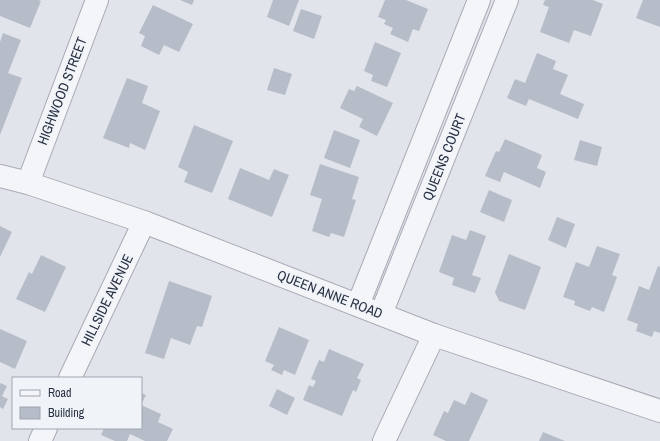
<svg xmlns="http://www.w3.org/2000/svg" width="660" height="441" viewBox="0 0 660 441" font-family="'Archivo Narrow',sans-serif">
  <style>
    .building { fill: #b7bdc8 }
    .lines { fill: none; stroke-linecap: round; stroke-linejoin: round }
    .minor-casing { stroke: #a6abb5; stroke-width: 24 }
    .minor { stroke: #f4f5f8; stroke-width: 22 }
    .labels { text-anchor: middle; stroke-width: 3; stroke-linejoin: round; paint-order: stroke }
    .street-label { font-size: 14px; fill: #283143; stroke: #f0f3f8 }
  </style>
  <rect width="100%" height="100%" fill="#e1e4ea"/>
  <g class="building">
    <path d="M0 0H38L41 1 30 28 0 16Z"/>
    <path d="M180 0H194L192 5Z"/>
    <path d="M273 0H299L289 26 267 17Z"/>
    <path d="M385 0H406L428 9 419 31 413 29 408 42 390 34 393 28 384 24 386 20 378 17Z"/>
    <path d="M545 0H593L603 4 591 36 574 30 569 43 540 32 549 7 543 5Z"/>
    <path d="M643 0H660V27L636 18Z"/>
    <path d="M153 5 193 24 179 52 164 45 159 55 141 46 145 36 139 33Z"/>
    <path d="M301 9 322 16 314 39 293 31Z"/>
    <path d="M3 33 21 40 8 73 22 78 0 135V42Z"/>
    <path d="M375 42 401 53 387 87 371 81 373 75 364 71Z"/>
    <path d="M537 53 556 61 553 69 568 75 560 94 584 104 578 119 529 99 526 106 507 98 515 79 525 83Z"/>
    <path d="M274 68 292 74 285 95 267 90Z"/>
    <path d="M127 78 148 86 142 103 160 111 145 150 130 143 129 148 103 138Z"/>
    <path d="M357 86 393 103 377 136 359 127 363 119 340 108 349 89 354 91Z"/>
    <path d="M194 125 233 141 212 193 184 182 188 172 178 167Z"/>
    <path d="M334 130 360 140 350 168 324 158Z"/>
    <path d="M505 139 542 155 537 168 546 172 540 188 504 172 500 182 485 176 496 151 499 152Z"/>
    <path d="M580 140 602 147 597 166 574 160Z"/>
    <path d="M320 164 359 177 352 199 356 200 344 237 331 233 329 237 312 231 322 199 310 195Z"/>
    <path d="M240 168 269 180 274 169 289 175 272 217 228 199Z"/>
    <path d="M489 190 512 200 504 222 480 212Z"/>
    <path d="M557 217 575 224 566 248 548 240Z"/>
    <path d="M0 226 12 232 0 257Z"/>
    <path d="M470 230 486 236 472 275 481 278 475 293 452 285 454 278 439 272 452 235 466 240Z"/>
    <path d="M597 246 620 254 612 275 617 277 604 312 592 307 590 311 574 305 575 301 563 297 576 262 589 267Z"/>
    <path d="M509 254 541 267 525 310 499 301 495 292Z"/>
    <path d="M41 255 66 267 45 312 16 299 29 272 32 274Z"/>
    <path d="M658 266 660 267V333L654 331 652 337 636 331 638 324 627 320 639 286 649 290Z"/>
    <path d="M169 281 212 296 202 327 197 326 190 345 171 338 164 359 145 353Z"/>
    <path d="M279 327 309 340 295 375 284 370 282 375 271 370 274 365 265 361Z"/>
    <path d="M0 329 27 341 15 369 0 362Z"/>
    <path d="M329 349 364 364 357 378 361 380 356 392 353 390 342 416 303 400 309 385 313 387 316 381 311 379 319 360 324 362Z"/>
    <path d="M0 383 7 386 2 396 8 399 3 409 0 407Z"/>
    <path d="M277 389 295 398 287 415 269 406Z"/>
    <path d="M471 392 488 400 469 441H446L433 435 444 411 448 413 454 400 465 405Z"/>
    <path d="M141 393 146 395 141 405 161 414 158 422 173 429 167 441H145L130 434 127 441H115L101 435 104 428H141Z"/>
    <path d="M543 432 565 441H539Z"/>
  </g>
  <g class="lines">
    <defs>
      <g id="minor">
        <path d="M0 176 28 183 144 222 434 335 660 411"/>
        <path d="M28 183 97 0"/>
        <path d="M358 305 479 0"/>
        <path d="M381 314 507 0"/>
        <path d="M70 378 144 222"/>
        <path d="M40 441 46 428"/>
        <path d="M384 441 434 335"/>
      </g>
    </defs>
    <use href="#minor" class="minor-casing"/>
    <use href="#minor" class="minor"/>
  </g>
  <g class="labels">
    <g class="street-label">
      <text transform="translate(62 91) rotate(-69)" y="5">HIGHWOOD STREET</text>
      <text transform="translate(444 157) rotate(-68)" y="5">QUEENS COURT</text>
      <text transform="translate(330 294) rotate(21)" y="5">QUEEN ANNE ROAD</text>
      <text transform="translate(107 300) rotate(-64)" y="5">HILLSIDE AVENUE</text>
    </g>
  </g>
  <rect x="12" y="377" width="130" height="52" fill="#f0f3f8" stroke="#a0a5b0"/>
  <rect x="20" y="390" width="20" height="6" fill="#f4f5f8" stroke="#a0a5b0"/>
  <text x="48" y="397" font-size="12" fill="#283143">Road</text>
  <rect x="20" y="407" width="20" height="12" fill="#b7bdc8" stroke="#a0a5b0"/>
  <text x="48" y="417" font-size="12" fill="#283143">Building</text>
</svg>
